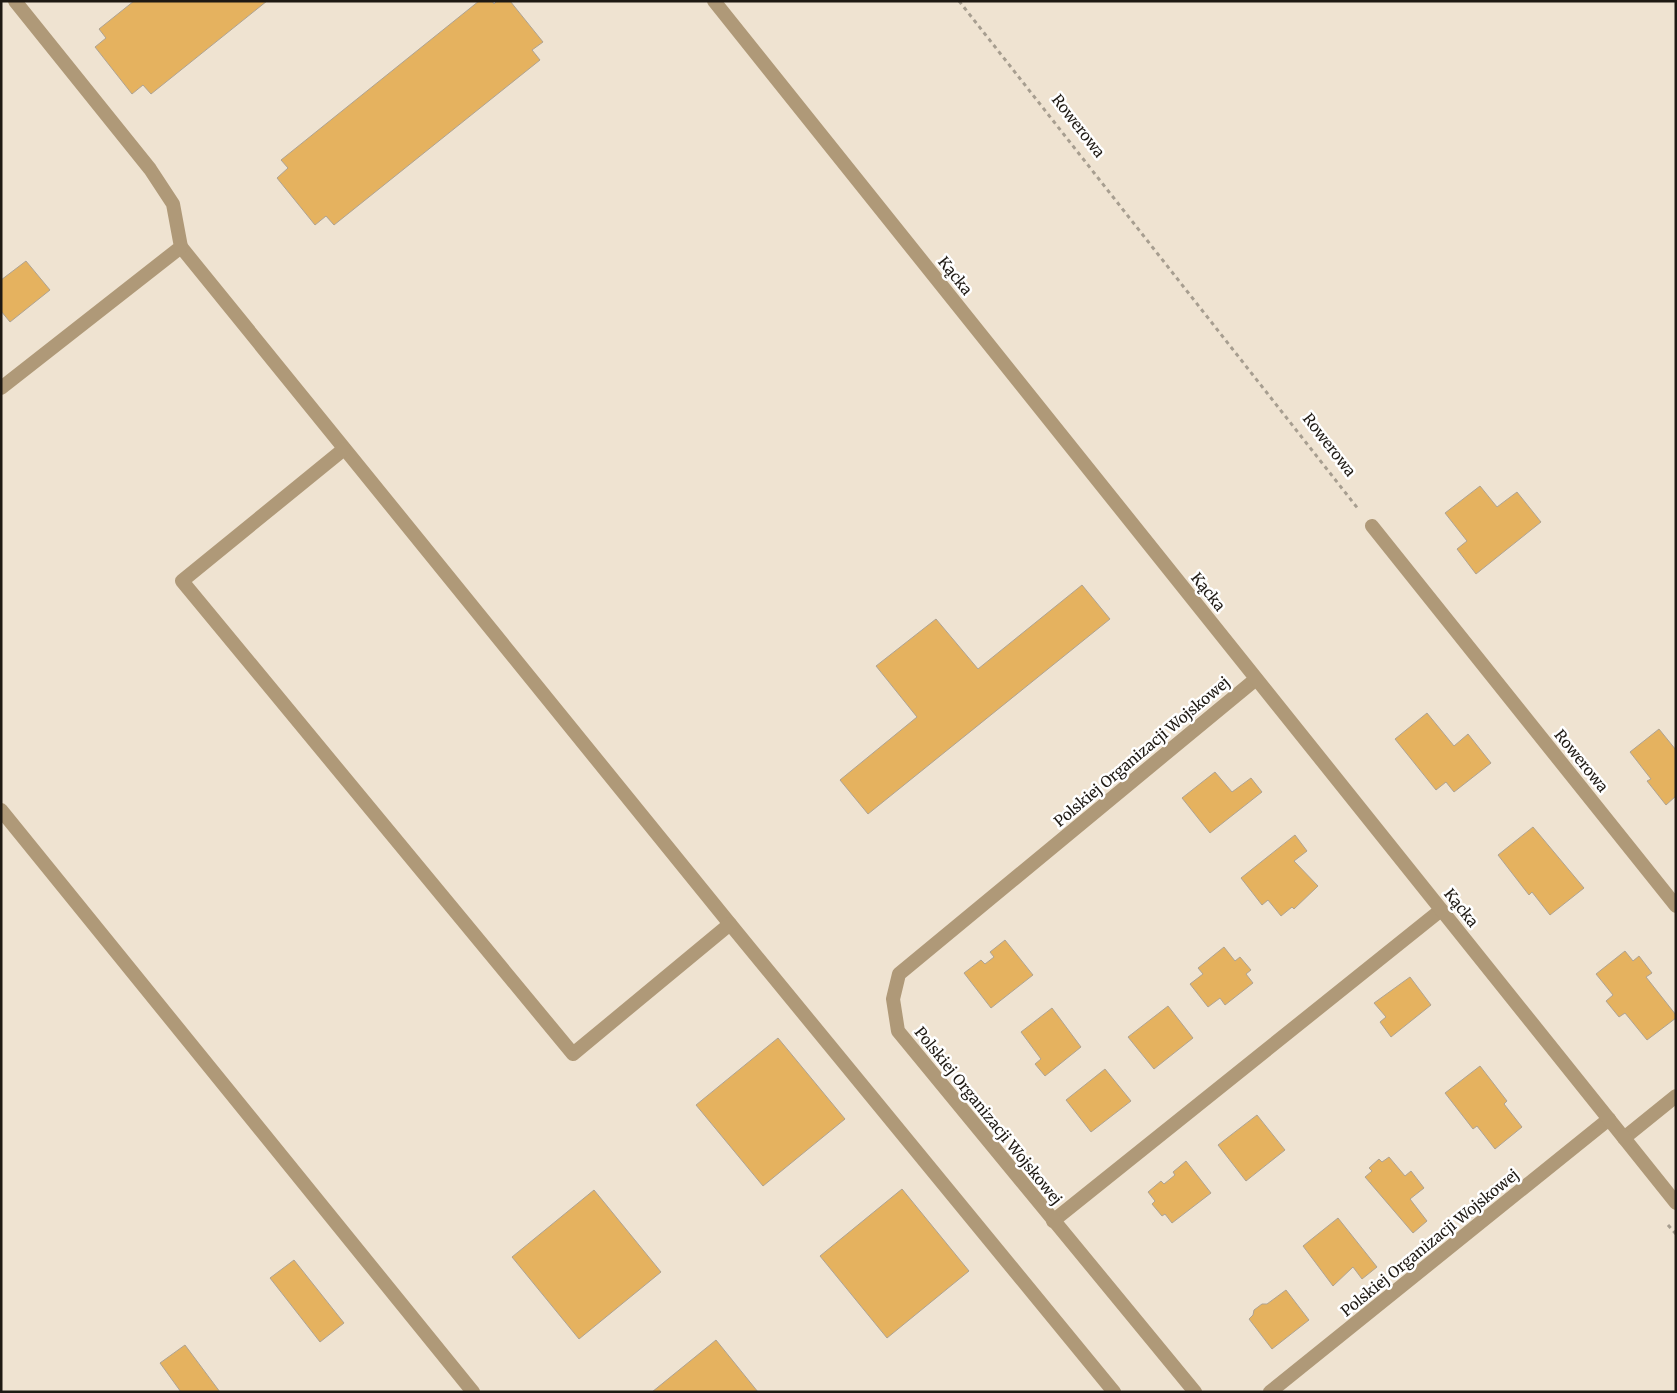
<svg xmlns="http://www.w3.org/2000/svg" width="1677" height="1393" viewBox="0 0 1677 1393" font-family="Merriweather,serif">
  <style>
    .building { fill: #e5b25f; stroke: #afa392 }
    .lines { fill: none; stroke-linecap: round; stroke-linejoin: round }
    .path { stroke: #a79e90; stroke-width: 3; stroke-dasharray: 4 4; stroke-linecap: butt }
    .service { stroke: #af9978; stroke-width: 14 }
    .minor { stroke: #af9978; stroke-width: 14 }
    .tertiary { stroke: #af9978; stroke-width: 14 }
    .labels { text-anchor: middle; stroke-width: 5; stroke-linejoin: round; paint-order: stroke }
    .street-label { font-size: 15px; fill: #1e1913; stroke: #fff }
  </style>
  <rect width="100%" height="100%" fill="#efe3d1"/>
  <g class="building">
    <path d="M134 1H267L151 94 143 85 132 94 95 47 106 38 99 29Z"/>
    <path d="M479 1H492L494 4 497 1H510L543 42 532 50 540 60 334 225 326 216 315 225 277 178 288 168 281 160Z"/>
    <path d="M26 261 50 290 10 322 1 311V280Z"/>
    <path d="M1480 486 1497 507 1517 492 1541 522 1476 574 1457 549 1467 541 1445 513Z"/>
    <path d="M1082 585 1110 619 868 814 840 780 917 717 876 666 936 619 978 669Z"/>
    <path d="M1427 713 1454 746 1468 734 1491 763 1454 792 1446 782 1436 790 1395 739Z"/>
    <path d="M1659 729 1676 750V796L1666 805 1647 781 1651 779 1630 752Z"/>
    <path d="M1215 772 1232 792 1251 778 1262 792 1210 833 1182 798Z"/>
    <path d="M1533 827 1584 888 1550 915 1532 892 1529 895 1498 855Z"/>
    <path d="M1295 835 1307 851 1294 861 1318 886 1294 909 1292 907 1281 916 1268 900 1262 905 1241 878Z"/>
    <path d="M1005 940 1033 975 991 1008 964 973 981 960 985 964 994 957 990 952Z"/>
    <path d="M1224 947 1235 961 1240 957 1251 970 1246 974 1253 983 1225 1005 1220 998 1208 1007 1190 984 1203 974 1198 968Z"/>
    <path d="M1625 951 1633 961 1639 956 1652 973 1646 977 1676 1015V1018L1647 1040 1625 1013 1619 1017 1606 1001 1613 995 1596 974Z"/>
    <path d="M1410 977 1431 1005 1391 1037 1380 1022 1386 1017 1374 1003Z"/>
    <path d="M1168 1006 1193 1038 1154 1069 1128 1037Z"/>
    <path d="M1052 1008 1081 1047 1045 1076 1035 1064 1041 1059 1021 1032Z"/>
    <path d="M778 1038 845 1119 763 1186 696 1105Z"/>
    <path d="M1480 1066 1507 1101 1504 1104 1522 1127 1495 1149 1477 1126 1473 1129 1445 1093Z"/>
    <path d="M1105 1069 1131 1101 1091 1132 1066 1100Z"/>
    <path d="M1257 1115 1285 1150 1246 1181 1218 1145Z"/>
    <path d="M1389 1157 1405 1176 1411 1171 1424 1188 1410 1199 1427 1221 1413 1233 1365 1177 1372 1171 1369 1168 1379 1159 1382 1162Z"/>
    <path d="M1186 1161 1211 1193 1172 1223 1165 1214 1162 1216 1152 1204 1155 1201 1148 1192 1161 1181 1164 1184 1175 1175 1173 1172Z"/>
    <path d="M902 1189 969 1271 887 1338 820 1256Z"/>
    <path d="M594 1190 661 1272 579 1339 512 1257Z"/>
    <path d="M1338 1218 1377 1267 1362 1279 1353 1267 1333 1286 1303 1246Z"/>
    <path d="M294 1260 344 1323 320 1342 270 1278Z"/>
    <path d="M1286 1290 1309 1320 1272 1349 1249 1319 1253 1315 1254 1310 1262 1304H1267Z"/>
    <path d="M716 1340 758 1392H652Z"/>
    <path d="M185 1345 220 1392H181L160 1363Z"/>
  </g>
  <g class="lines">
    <g class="path">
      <path d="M959 1 1359 510"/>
      <path d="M1668 1225 1676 1234"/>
    </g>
    <g class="service">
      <path d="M181 247 730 924 1114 1392"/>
      <path d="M1 388 181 247 173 204 150 169 15 1"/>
      <path d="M344 449 182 581 573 1054 730 924"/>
      <path d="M1 810 473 1392"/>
    </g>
    <g class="minor">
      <path d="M1372 526 1676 906"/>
      <path d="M1624 1138 1676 1096"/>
      <path d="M1053 1221 1441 910"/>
      <path d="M1195 1392 898 1031 893 999 899 974 1256 679"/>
      <path d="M1270 1392 1609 1119"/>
    </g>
    <path class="tertiary" d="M714 1 1676 1203"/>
  </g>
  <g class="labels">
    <g class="street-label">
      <text transform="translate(1078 126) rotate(52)" y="5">Rowerowa</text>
      <text transform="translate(955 276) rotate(51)" y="5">Kącka</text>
      <text transform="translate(1329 445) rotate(52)" y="5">Rowerowa</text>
      <text transform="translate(1208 592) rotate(51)" y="5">Kącka</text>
      <text transform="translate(1142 752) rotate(-40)" y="5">Polskiej Organizacji Wojskowej</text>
      <text transform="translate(1581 761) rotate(51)" y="5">Rowerowa</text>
      <text transform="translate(1461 908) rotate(51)" y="5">Kącka</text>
      <text transform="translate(988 1116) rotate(51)" y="5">Polskiej Organizacji Wojskowej</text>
      <text transform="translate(1430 1243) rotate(-39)" y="5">Polskiej Organizacji Wojskowej</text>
    </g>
  </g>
  <rect width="1677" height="1393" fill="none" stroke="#1e1913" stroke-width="5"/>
</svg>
